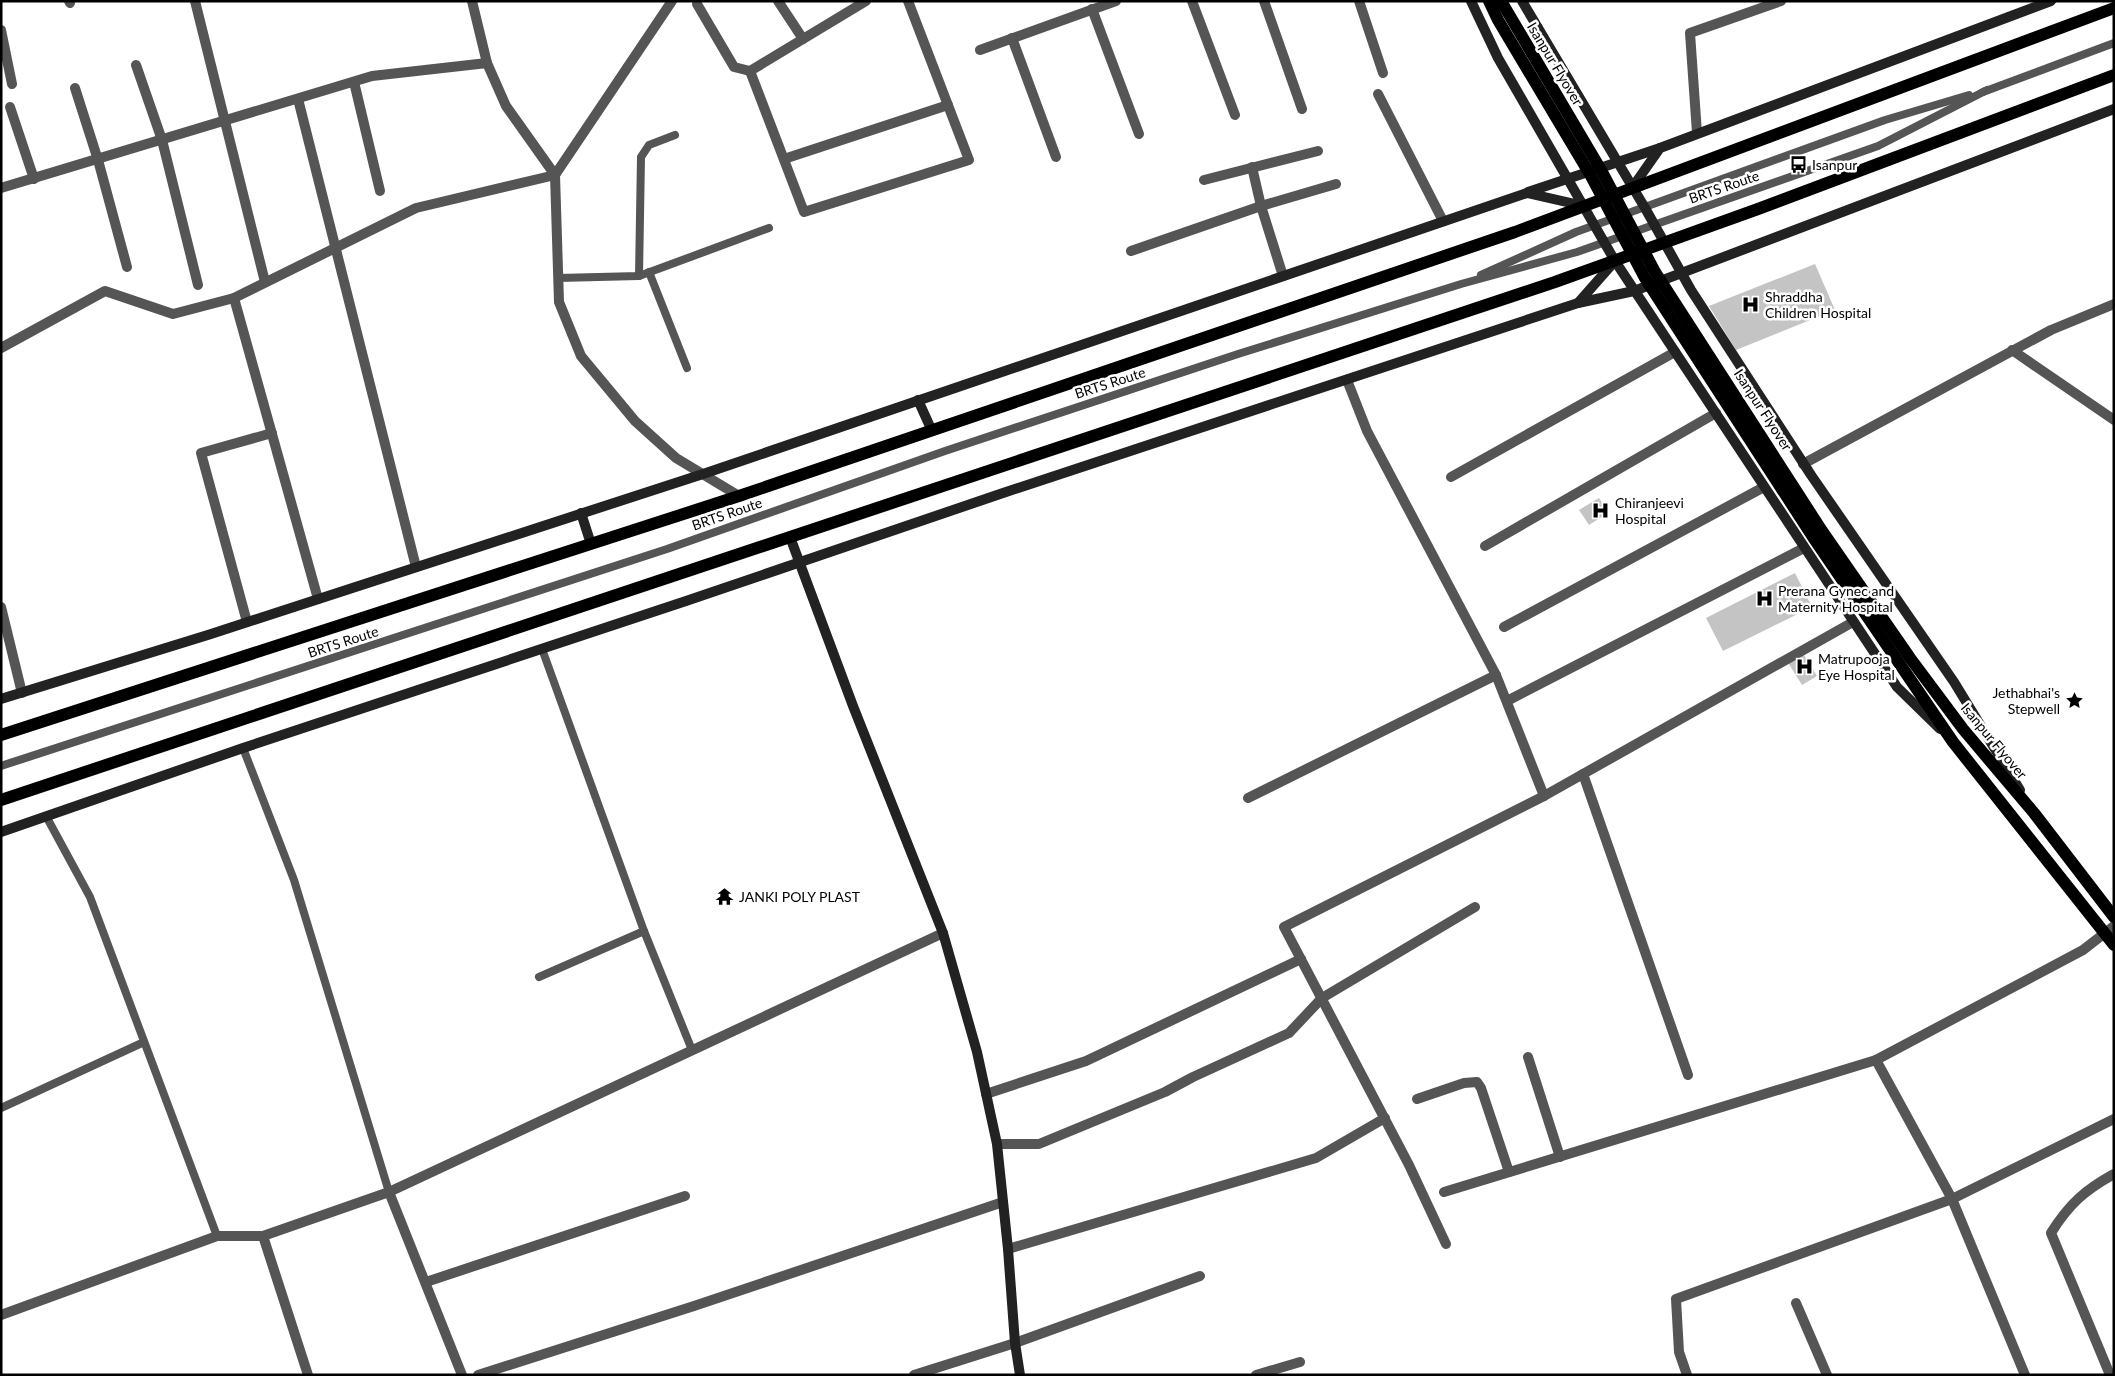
<svg xmlns="http://www.w3.org/2000/svg" width="2115" height="1376" viewBox="0 0 2115 1376" font-family="Lato,sans-serif">
  <style>
    .building { fill: #c4c4c4 }
    .lines { fill: none; stroke-linecap: round; stroke-linejoin: round }
    .lane { stroke: #555; stroke-width: 8 }
    .street { stroke: #555; stroke-width: 10 }
    .secondary { stroke: #222; stroke-width: 10 }
    .primary { stroke: #000; stroke-width: 12 }
    .labels { text-anchor: middle; stroke-width: 5; stroke-linejoin: round; paint-order: stroke }
    .street-label { font-size: 14px; fill: #000; stroke: #fff }
    .poi-label { font-size: 14px; fill: #000; stroke: #fff; text-anchor: start }
  </style>
  <rect width="100%" height="100%" fill="#fff"/>
  <g class="building">
    <path d="M1815 264 1835 310 1736 350 1709 306Z"/>
    <path d="M1599 498 1608 513 1589 525 1579 510Z"/>
    <path d="M1795 573 1812 607 1723 651 1706 618Z"/>
    <path d="M1802 652 1817 676 1802 685 1787 661Z"/>
  </g>
  <g class="lines">
    <g class="lane">
      <path d="M1983 92 2114 43"/>
      <path d="M649 272 687 368"/>
      <path d="M1481 275 1576 232 1885 120 1969 95"/>
      <path d="M639 276 641 157 649 145 675 135"/>
      <path d="M558 278 639 276 769 228"/>
      <path d="M243 748 294 880 389 1192"/>
      <path d="M1 766 667 549 945 451 1238 354 1461 284 1577 252 1878 146 1987 90"/>
      <path d="M46 816 90 897 217 1236"/>
      <path d="M644 931 692 1050"/>
      <path d="M539 977 644 931 542 649"/>
      <path d="M1 1108 144 1042"/>
    </g>
    <g class="street">
      <path d="M69 1 70 3"/>
      <path d="M195 1 265 282"/>
      <path d="M472 1 487 63 506 106 555 175 559 302 581 356 635 421 676 458 739 496"/>
      <path d="M778 1 803 39"/>
      <path d="M1192 1 1235 115"/>
      <path d="M1264 1 1302 109"/>
      <path d="M1359 1 1383 73"/>
      <path d="M697 4 734 67 750 71 866 1"/>
      <path d="M1092 9 1139 134"/>
      <path d="M1 30 12 84"/>
      <path d="M1012 38 1056 157"/>
      <path d="M980 50 1116 1"/>
      <path d="M136 65 162 140 198 285"/>
      <path d="M750 71 804 212 969 160 908 1"/>
      <path d="M354 82 380 191"/>
      <path d="M75 88 98 160 127 267"/>
      <path d="M1378 94 1443 221"/>
      <path d="M298 99 416 567"/>
      <path d="M10 107 34 179"/>
      <path d="M1697 133 1690 33 1781 1"/>
      <path d="M784 159 948 105"/>
      <path d="M1252 167 1261 206 1283 276"/>
      <path d="M1204 180 1318 151"/>
      <path d="M1 188 372 76 487 63"/>
      <path d="M1131 251 1261 206 1336 184"/>
      <path d="M234 298 318 599"/>
      <path d="M1 348 105 291 173 314 234 298 416 208 555 175 672 1"/>
      <path d="M2012 350 2114 420"/>
      <path d="M1347 380 1367 431 1496 675 1544 796 1853 622"/>
      <path d="M1803 464 2051 330 2114 304"/>
      <path d="M1451 477 1675 352"/>
      <path d="M1485 546 1716 413"/>
      <path d="M1 607 22 693"/>
      <path d="M247 622 201 453 272 433"/>
      <path d="M1504 627 1764 487"/>
      <path d="M1507 701 1804 548"/>
      <path d="M1583 774 1688 1075"/>
      <path d="M1248 798 1496 675"/>
      <path d="M1528 1057 1560 1157"/>
      <path d="M986 1094 1086 1061 1301 959"/>
      <path d="M1417 1099 1464 1083 1477 1082 1481 1088 1509 1172"/>
      <path d="M997 1144H1039L1165 1092 1193 1077 1289 1033 1322 998 1475 907"/>
      <path d="M389 1192 462 1375"/>
      <path d="M1444 1192 1876 1060"/>
      <path d="M263 1236 308 1375"/>
      <path d="M1446 1244 1409 1165 1284 927 1544 796"/>
      <path d="M1008 1249 1316 1158 1385 1118"/>
      <path d="M426 1282 685 1196"/>
      <path d="M1796 1303 1827 1375"/>
      <path d="M1 1315 217 1236H263L389 1192 943 933"/>
      <path d="M478 1375 694 1306 1003 1202"/>
      <path d="M914 1375 1015 1343 1200 1276"/>
      <path d="M1256 1375 1300 1362"/>
      <path d="M1687 1375 1679 1352 1676 1299 1952 1199 2114 1119"/>
      <path d="M2025 1375 1952 1199 1876 1060 2083 950 2114 926"/>
      <path d="M2110 1375 2051 1233C2069 1204 2085 1190 2114 1174"/>
    </g>
    <g class="secondary">
      <path d="M1471 1 1498 58 1615 261 1897 687 1940 729"/>
      <path d="M1522 1 1645 208 1691 290 1811 475 1954 682 2020 790"/>
      <path d="M1632 188 1660 148 2051 1"/>
      <path d="M1528 192 1660 148"/>
      <path d="M1578 303 1634 291 2114 109"/>
      <path d="M918 400 932 431"/>
      <path d="M581 513 591 544"/>
      <path d="M790 537 853 706 943 933 977 1052 997 1144 1008 1249 1015 1343 1020 1375"/>
      <path d="M1 699 211 634 703 474 1527 193 1584 206"/>
      <path d="M1 832 243 748 686 601 1003 493 1578 303 1615 261"/>
    </g>
    <g class="primary">
      <path d="M1489 1 1498 20 1591 176 1645 278 1813 537 1953 742 2114 945"/>
      <path d="M1501 1 1601 170 1655 272 1822 531 1910 658 1963 729 2034 813 2114 917"/>
      <path d="M1 735 739 496 1515 232 2114 8"/>
      <path d="M1 800 1555 282 1758 209 2114 75"/>
    </g>
  </g>
  <defs>
    <symbol id="bus-bare" viewBox="-9 -9 18 18"><path d="M-5-6H5V4H4V6H2V4H-2V6H-4V4H-5ZM-3.5-4V0h7V-4ZM-3.5 1.2v1.5H-2V1.2ZM2 1.2v1.5H3.5V1.2Z" fill="#000" stroke="#fff" stroke-width="2.5" paint-order="stroke"/></symbol>
    <symbol id="hospital-bare" viewBox="-9 -9 18 18"><path d="M-5-5h3v3.5h4V-5h3V5h-3V1.5h-4V5h-3Z" fill="#000" stroke="#fff" stroke-width="2.5" paint-order="stroke"/></symbol>
    <symbol id="sight-bare" viewBox="-9 -9 18 18"><path d="M0-6L1.8-2.2L6-1.7L2.9 1.2L3.7 5.4L0 3.3L-3.7 5.4L-2.9 1.2L-6-1.7L-1.8-2.2Z" fill="#000" stroke="#fff" stroke-width="2.5" paint-order="stroke"/></symbol>
    <symbol id="temple-bare" viewBox="-9 -9 18 18"><path d="M0-6L5-2H3V0L6.5 2.5H4V6H1.5V3h-3V6H-4V2.5H-6.5L-3 0V-2H-5Z" fill="#000" stroke="#fff" stroke-width="2.5" paint-order="stroke"/></symbol>
  </defs>
  <g fill-rule="evenodd">
    <use href="#bus-bare" x="1786" y="152" width="25" height="25"/>
    <use href="#hospital-bare" x="1738" y="292" width="25" height="25"/>
    <use href="#hospital-bare" x="1588" y="498" width="25" height="25"/>
    <use href="#hospital-bare" x="1752" y="586" width="25" height="25"/>
    <use href="#hospital-bare" x="1792" y="654" width="25" height="25"/>
    <use href="#sight-bare" x="2062" y="688" width="25" height="25"/>
    <use href="#temple-bare" x="712" y="884" width="25" height="25"/>
  </g>
  <g class="labels">
    <g class="street-label">
      <text transform="translate(1555 64) rotate(59)" y="5">Isanpur Flyover</text>
      <text transform="translate(1724 187) rotate(-19)" y="5">BRTS Route</text>
      <text transform="translate(1110 383) rotate(-18)" y="5">BRTS Route</text>
      <text transform="translate(1763 410) rotate(57)" y="5">Isanpur Flyover</text>
      <text transform="translate(727 514) rotate(-19)" y="5">BRTS Route</text>
      <text transform="translate(343 642) rotate(-18)" y="5">BRTS Route</text>
      <text transform="translate(1994 741) rotate(50)" y="5">Isanpur Flyover</text>
    </g>
    <g class="poi-label">
      <text x="1812" y="170">Isanpur</text>
      <text x="1765" y="302">Shraddha<tspan x="1765" dy="16">Children Hospital</tspan></text>
      <text x="1615" y="508">Chiranjeevi<tspan x="1615" dy="16">Hospital</tspan></text>
      <text x="1778" y="596">Prerana Gynec and<tspan x="1778" dy="16">Maternity Hospital</tspan></text>
      <text x="1818" y="664">Matrupooja<tspan x="1818" dy="16">Eye Hospital</tspan></text>
      <text x="2060" y="698" text-anchor="end">Jethabhai's<tspan x="2060" dy="16">Stepwell</tspan></text>
      <text x="739" y="902">JANKI POLY PLAST</text>
    </g>
  </g>
  <rect width="2115" height="1376" fill="none" stroke="#000000" stroke-width="5"/>
</svg>
